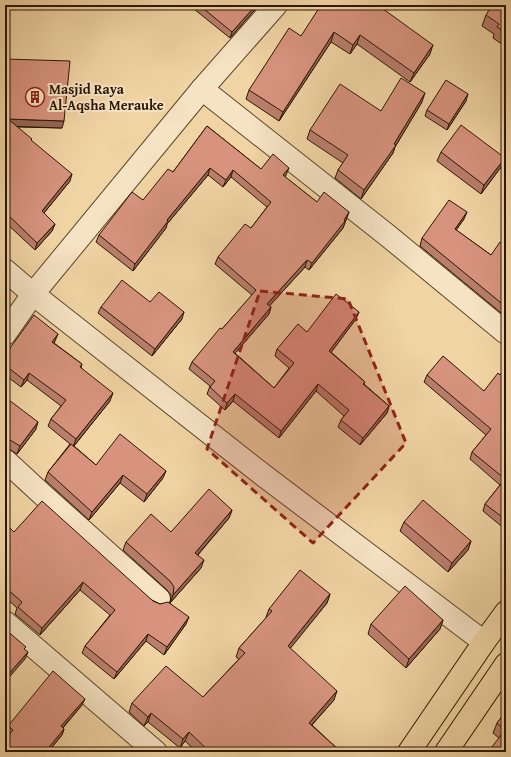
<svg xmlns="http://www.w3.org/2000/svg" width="511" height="757" viewBox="0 0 511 757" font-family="'Gentium Book Plus',serif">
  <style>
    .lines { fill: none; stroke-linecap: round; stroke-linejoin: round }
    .minor-casing { stroke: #5c4629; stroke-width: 24 }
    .highway-casing { stroke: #2b1700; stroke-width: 24 }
    .minor { stroke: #f6e3c4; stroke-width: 22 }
    .highway { stroke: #f1d4a4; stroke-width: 22 }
    .wall { fill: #b97e6c; stroke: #2b1700 }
    .shaded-wall { fill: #966758; stroke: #2b1700 }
    .building { fill: #d7937e; stroke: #2b1700 }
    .marked { fill: #8f2418; fill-opacity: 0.2; stroke: #8f2418; stroke-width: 3; stroke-dasharray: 8 5; stroke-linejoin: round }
    .labels { text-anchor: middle; stroke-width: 4; stroke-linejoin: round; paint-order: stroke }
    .poi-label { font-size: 14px; font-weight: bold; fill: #2b1700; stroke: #f6e3c4; text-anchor: start }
  </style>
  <rect width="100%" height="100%" fill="#f1d4a4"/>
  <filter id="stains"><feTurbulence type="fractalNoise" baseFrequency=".005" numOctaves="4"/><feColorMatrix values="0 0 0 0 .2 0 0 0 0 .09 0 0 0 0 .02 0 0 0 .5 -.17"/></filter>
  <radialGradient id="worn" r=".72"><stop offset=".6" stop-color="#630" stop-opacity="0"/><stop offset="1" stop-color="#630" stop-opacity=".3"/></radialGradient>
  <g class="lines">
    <defs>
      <g id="minor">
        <path d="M202 89 387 235 506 333"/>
        <path d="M5 270 33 294 263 475 484 642"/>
        <path d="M5 334 33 294 202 89 276 5"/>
        <path d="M5 460 44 496 159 599"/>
        <path d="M5 622 156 752"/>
      </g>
      <g id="highway">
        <path d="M409 752 484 642 506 612"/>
        <path d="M446 752 506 664"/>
      </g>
    </defs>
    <use href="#minor" class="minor-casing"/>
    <use href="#highway" class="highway-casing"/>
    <use href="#minor" class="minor"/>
    <use href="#highway" class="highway"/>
  </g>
  <g class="wall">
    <path d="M189 5H259L230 38Z"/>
    <path d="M453 5H464L460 10Z"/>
    <path d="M506 5V47L493 38 494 34 482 26 486 15Z"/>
    <path d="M381 7 430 54 410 82 357 44 350 54 331 42 279 121 246 99 249 90 301 36Z"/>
    <path d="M5 59 62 128 17 127 70 181 44 213 55 224 52 231 35 250 5 222Z"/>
    <path d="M466 101 447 130 425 116 427 110Z"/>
    <path d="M422 102 395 147 393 153 361 199 335 178 338 170 343 163 307 139 310 130 381 111Z"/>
    <path d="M207 126 261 169 286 175 285 177 317 202 349 212 343 228 309 270 305 267 269 306 271 307 269 314 235 353 274 388 289 368 275 356 277 349 307 332 356 319 331 352 365 382 364 384 389 406 387 413 360 445 338 427 341 420 344 416 316 391 279 438 233 401 225 410 207 394 210 386 189 369 192 362 222 329 252 295 215 264 218 257 251 228 267 207 231 177 223 187 208 175 167 224 166 228 133 271 96 242 99 235 143 200 173 172Z"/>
    <path d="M441 152 501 167 481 194 437 161Z"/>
    <path d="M464 219 456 230 491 255 506 247V317L420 246 422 238Z"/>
    <path d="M150 302 182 319 152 356 98 313 101 307Z"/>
    <path d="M55 341 54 343 82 364 81 368 110 401 74 446 96 465 163 478 144 502 120 483 89 520 45 480 48 472 70 444 48 426 51 419 61 406 27 380 21 387 5 375V355Z"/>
    <path d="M506 368V530L483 511 485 504 500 485 470 459 472 452 486 435 424 382 427 375 484 391 500 375Z"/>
    <path d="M5 397 36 429 17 454 7 448H5Z"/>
    <path d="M232 510 229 518 198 555 201 568 170 603 186 624 164 655 146 641 114 679 82 653 85 646 110 615 80 590 40 635 15 614 17 608 5 597V526L14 532 160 604 170 603 171 595 167 590 123 550 126 542 171 532Z"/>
    <path d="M404 522 471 541 468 550 448 572 400 531Z"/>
    <path d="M330 594 327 603 290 648 334 700 312 725 341 752H197L185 741 180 748 148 722 144 726 129 712 132 703 203 697 239 659 236 657 239 648 266 618V617L269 609Z"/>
    <path d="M443 620 440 629 406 668 368 634 371 624Z"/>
    <path d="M82 705 63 728 64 729 62 735 48 752H5L9 735 6 732 8 726Z"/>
    <path d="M506 711V752L499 738 493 733 497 723Z"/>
  </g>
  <g class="shaded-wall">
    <path d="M256 5H259L230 38 232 32Z"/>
    <path d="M334 32 331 42 279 121 283 112Z"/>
    <path d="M360 35 357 44 350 54 353 45Z"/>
    <path d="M433 45 430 54 410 82 414 73Z"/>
    <path d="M425 93 422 102 395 147 393 153 361 199 364 190 394 144Z"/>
    <path d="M468 94 466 101 447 130 449 124Z"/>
    <path d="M8 119 64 121 62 128 5 126Z"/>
    <path d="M505 158 501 167 481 194 484 185Z"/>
    <path d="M210 168 208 175 167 224 166 228 133 271 135 264 167 220Z"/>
    <path d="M289 168 286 175 280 182 283 175Z"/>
    <path d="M233 170 231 177 223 187 226 180Z"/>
    <path d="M72 174 70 181 39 219 42 211Z"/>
    <path d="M349 212 343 228 309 270 312 263Z"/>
    <path d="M467 212 464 219 452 236 455 229Z"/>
    <path d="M55 224 52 231 35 250 37 243Z"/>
    <path d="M307 260 305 267 265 311 267 304Z"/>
    <path d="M271 307 269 314 231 358 233 352Z"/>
    <path d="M184 312 182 319 152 356 155 349Z"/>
    <path d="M359 312 356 319 327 358 329 351Z"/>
    <path d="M58 334 55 341 49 349 52 342Z"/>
    <path d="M29 373 27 380 21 387 24 380Z"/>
    <path d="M318 384 316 391 279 438 281 431Z"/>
    <path d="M113 393 110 401 73 447 76 439Z"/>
    <path d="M235 394 233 401 225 410 227 403Z"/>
    <path d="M389 406 387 413 360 445 363 438Z"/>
    <path d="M38 422 36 429 17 454 20 446Z"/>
    <path d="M10 440 7 448H5V441Z"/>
    <path d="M166 471 163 478 144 502 147 494Z"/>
    <path d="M123 475 120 483 89 520 92 512Z"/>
    <path d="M232 510 229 518 192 561 195 553Z"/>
    <path d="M471 541 468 550 448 572 452 563Z"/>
    <path d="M204 560 201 568 170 603 173 595Z"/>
    <path d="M83 582 80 590 40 635 42 628Z"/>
    <path d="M330 594 327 603 285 655 288 646Z"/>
    <path d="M189 617 186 624 164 655 167 647Z"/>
    <path d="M443 620 440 629 406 668 409 659Z"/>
    <path d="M148 634 146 641 114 679 117 672Z"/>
    <path d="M28 652 25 659 5 682V678Z"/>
    <path d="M337 691 334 700 306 731 309 723Z"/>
    <path d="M85 699 82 705 58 733 61 726Z"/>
    <path d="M151 713 148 722 144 726 148 717Z"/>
    <path d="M64 729 62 735 48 752H45Z"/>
    <path d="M189 732 185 741 180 748 183 739Z"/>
  </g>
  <g class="building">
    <path d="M199 5H256L232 32Z"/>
    <path d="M321 5H380L379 6 433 45 414 73 360 35 353 45 334 32 283 112 249 90 289 28 301 36Z"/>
    <path d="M492 5H506V33L497 27 499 24 486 15Z"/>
    <path d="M5 59 70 61 64 121 8 119 32 139 31 140 72 174 42 211 55 224 37 243 5 212Z"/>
    <path d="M401 78 425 93 394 144 396 145 364 190 338 170 348 155 310 130 340 84 381 111Z"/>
    <path d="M446 80 468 94 449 124 427 110Z"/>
    <path d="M461 125 505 158 484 185 441 152Z"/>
    <path d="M207 126 261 169 273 154 289 168 283 175 317 202 324 192 349 212 344 220 345 221 312 263 307 260 267 304 271 307 233 352 274 388 294 363 277 349 298 324 307 332 336 294 359 312 329 351 365 382 363 384 389 406 363 438 341 420 349 410 318 384 281 431 235 394 227 403 210 387 215 381 192 362 220 328 222 329 256 290 218 257 245 224 251 228 271 202 233 170 226 180 210 168 167 220 168 221 135 264 99 235 132 192 143 200 168 169 173 172Z"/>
    <path d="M449 200 467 212 455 229 491 255 500 242 506 247V307L422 238Z"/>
    <path d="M122 280 150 302 159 292 184 312 155 349 101 307Z"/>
    <path d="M34 315 58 334 52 342 82 364 80 367 113 393 76 439 51 419 66 400 29 373 24 380 5 365V355Z"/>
    <path d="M443 356 484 391 498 373 500 375 506 368V520L485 504 505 479 472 452 491 429 427 375Z"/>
    <path d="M5 397 38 422 20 446 10 440 5 441Z"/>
    <path d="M120 434 166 471 147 494 123 475 92 512 48 472 71 444 96 465Z"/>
    <path d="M209 489 232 510 195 553 204 560 173 595 174 587 170 581 126 542 151 514 171 532Z"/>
    <path d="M423 500 471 541 452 563 404 522Z"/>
    <path d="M42 501 153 601 160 604 168 602 189 617 167 647 148 634 117 672 85 646 115 610 83 582 42 628 18 607 22 602 5 587V526L6 524 14 532Z"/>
    <path d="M300 570 330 594 288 646 337 691 309 723 341 752H210L189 732 183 739 151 713 148 717 132 703 166 666 203 697 245 653 239 648 272 611 269 609Z"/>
    <path d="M405 586 443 620 409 659 371 624Z"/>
    <path d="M5 629 26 647 24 649 28 652 5 678Z"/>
    <path d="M53 671 85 699 61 726 64 729 45 752H5V740L13 730 8 726Z"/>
    <path d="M506 711V752H488L505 730 497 723Z"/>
  </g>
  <path class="marked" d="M260 291 348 299 406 443 313 543 207 449Z"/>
  <defs>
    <symbol id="building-ring" viewBox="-11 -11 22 22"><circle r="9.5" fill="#f6e3c4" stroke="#8f2418" stroke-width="1.5"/><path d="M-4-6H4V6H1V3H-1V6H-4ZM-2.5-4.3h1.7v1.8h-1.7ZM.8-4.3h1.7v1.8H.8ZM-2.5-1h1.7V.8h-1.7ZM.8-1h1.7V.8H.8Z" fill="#8f2418"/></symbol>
  </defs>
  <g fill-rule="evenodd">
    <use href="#building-ring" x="24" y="86" width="22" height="22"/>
  </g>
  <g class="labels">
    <g class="poi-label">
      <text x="49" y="94">Masjid Raya<tspan x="49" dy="16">Al-Aqsha Merauke</tspan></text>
    </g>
  </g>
  <rect width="511" height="757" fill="none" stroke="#f1d4a4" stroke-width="20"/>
  <rect x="6" y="6" width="499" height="745" fill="none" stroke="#2b1700" stroke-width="2"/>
  <rect x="10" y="10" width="491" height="737" fill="none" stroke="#2b1700"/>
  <rect width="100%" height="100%" filter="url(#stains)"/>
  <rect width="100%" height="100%" fill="url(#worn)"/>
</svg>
